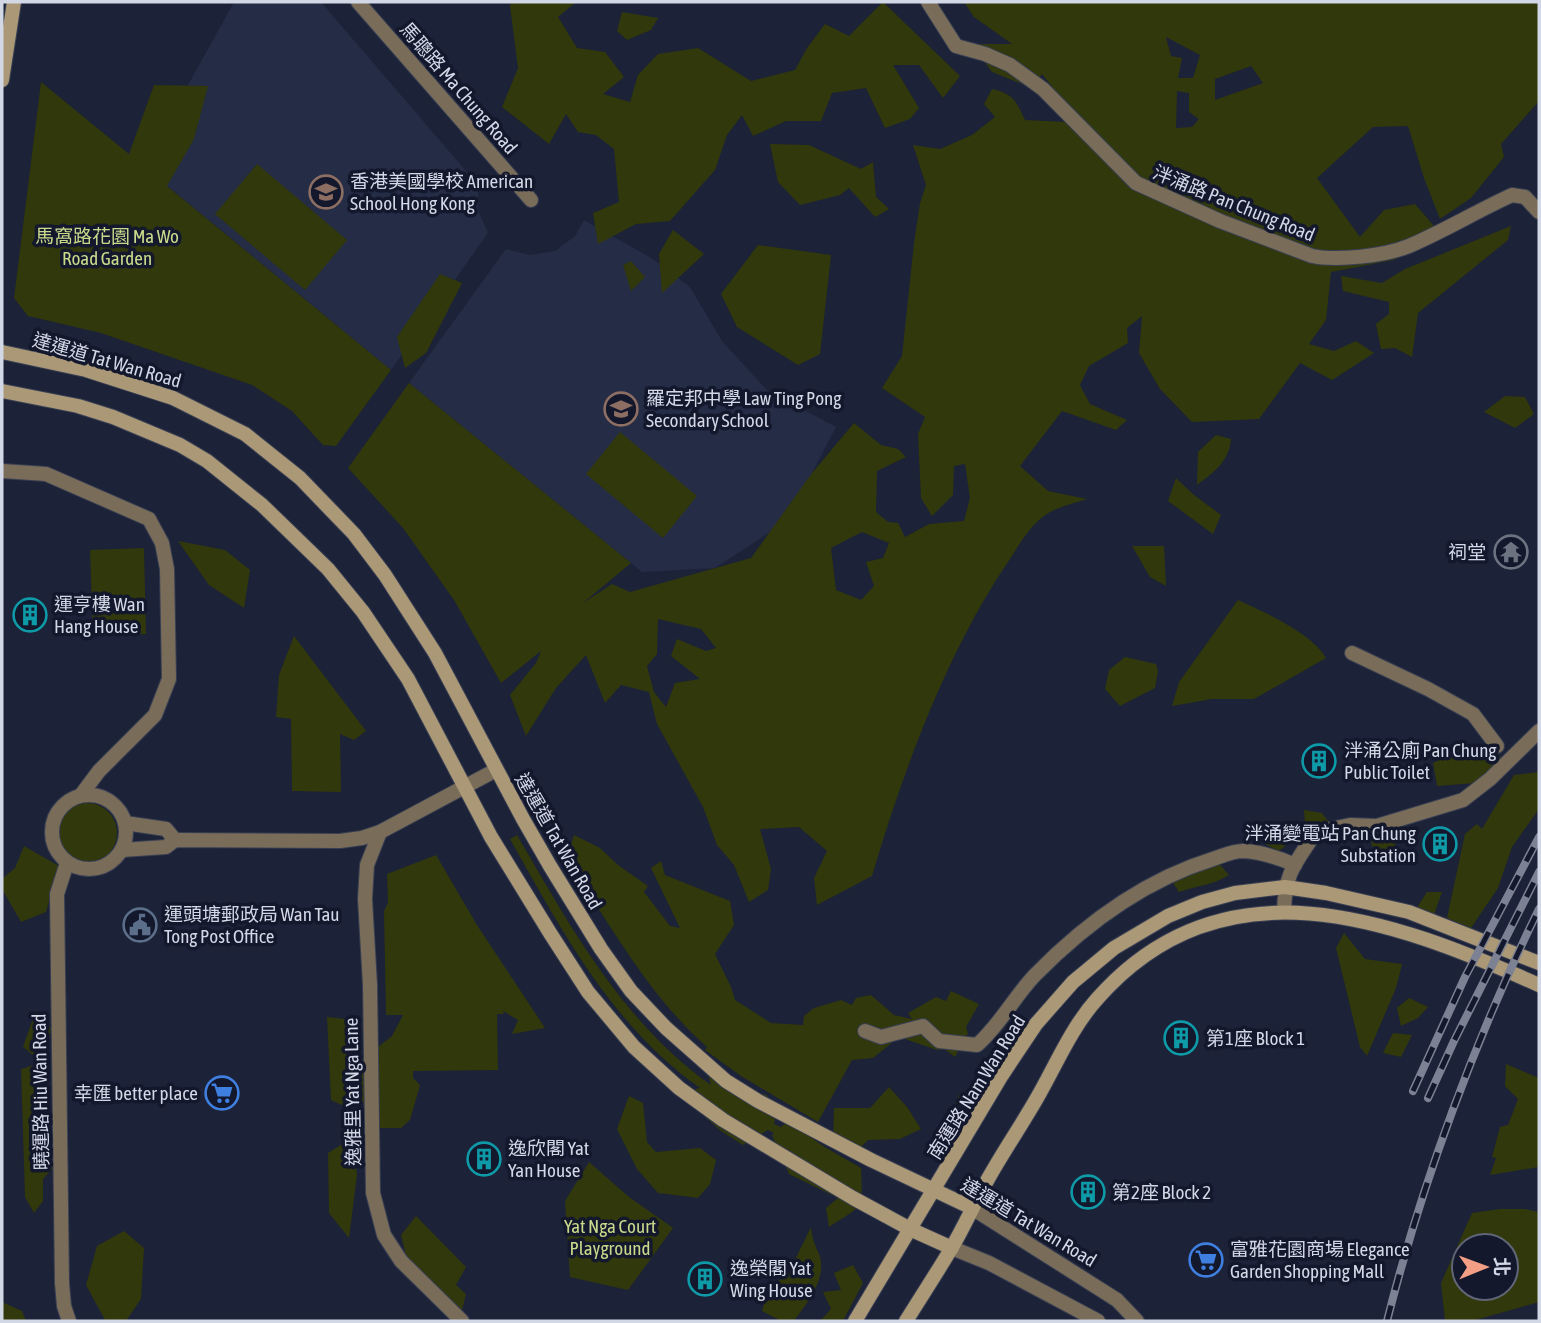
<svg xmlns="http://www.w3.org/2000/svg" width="1541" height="1323" viewBox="0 0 1541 1323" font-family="'Asap Condensed','Noto Sans TC',sans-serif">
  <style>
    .built { fill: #252c46 }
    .green { fill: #31380b; fill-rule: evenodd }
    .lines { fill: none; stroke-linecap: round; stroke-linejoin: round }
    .street-casing { stroke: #393f53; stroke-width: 16 }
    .secondary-casing { stroke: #393f53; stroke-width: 16 }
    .street { stroke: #796d59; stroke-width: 14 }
    .secondary { stroke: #aa9877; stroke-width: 14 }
    .rail-casing { stroke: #7c8193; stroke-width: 8 }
    .rail { stroke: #13182d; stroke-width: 5; stroke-dasharray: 16; stroke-linecap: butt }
    .labels { text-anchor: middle; stroke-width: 7; stroke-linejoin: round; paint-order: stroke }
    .street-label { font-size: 19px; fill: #d3d8e6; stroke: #13182d }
    .poi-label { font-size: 19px; fill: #d3d8e6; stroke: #13182d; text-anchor: start }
    .park-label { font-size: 19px; fill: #cada8b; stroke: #13182d }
  </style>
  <rect width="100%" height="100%" fill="#1c2237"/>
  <g class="built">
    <path d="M234 2H321L478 185V210L488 233 391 370 143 166Z"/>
    <path d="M584 220 653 259 690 287 722 341 767 390 836 427 787 521 715 568 642 572 409 383 506 249 530 255 555 251 575 236Z"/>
  </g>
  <g class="green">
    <path d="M511 2H576L558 17 577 48 605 52 624 77 603 94 630 102 638 75 658 54 698 48 751 81 795 70 807 48 825 24 849 36 883 2 960 76 943 98 919 65H893L919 108 910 119 885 128 866 88 832 93 821 121H786L753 136 742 115 727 135 715 170 670 221 636 224 598 244 593 213 619 202 614 149 596 135 578 132 566 114 549 144 502 107 518 68 510 6Z"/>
    <path d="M964 2H1539V101L1501 144 1504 157 1471 198 1440 219 1424 178 1408 126 1373 127 1317 178 1360 237 1384 210 1415 204 1440 233 1394 260 1331 272 1326 320 1309 344 1334 351 1356 341 1374 353 1332 380 1300 363 1259 419 1192 422 1160 389 1139 353 1142 316 1127 328 1128 343 1089 366 1080 385 1090 404 1127 420 1116 430 1062 411 1020 466 1048 491 1087 499C1074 503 1058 507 1047 514 1031 524 1020 543 1010 559 948 649 903 771 872 876L817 905 814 878 827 851 799 827 760 829 771 869 768 890 749 902 734 865 717 845 703 807 657 724 649 692 621 685 605 703 586 655 556 688 526 736 510 695 536 663 541 651 501 683 454 600 403 528 348 468 409 383 631 563 583 603 612 584 630 592 751 558 812 473 854 423 881 445 898 449 906 457 877 471 876 512 888 522 898 523 905 537 929 524 964 521 970 498 965 464 954 466 953 495 932 516 921 498 918 434 925 417 882 388 902 356 914 243 920 203 926 185 913 145 940 149 972 135 995 117 984 104 992 89C1014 94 1016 101 1025 120L1066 122 1053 88 1042 74 1032 88 992 72 971 44H1012L974 17ZM1166 37 1200 55 1193 78H1178L1182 58 1171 56ZM1251 66 1263 83 1215 100V79ZM1177 91 1189 93V112L1199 119 1192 127 1176 128ZM862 532 889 543 883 558 866 562 874 586 861 600 836 590 831 548ZM658 619 701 629 716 648 706 651 677 639 671 656 700 679 675 683 666 707 654 692 647 666 657 654Z"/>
    <path d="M622 12 658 18 651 30 627 40 617 31Z"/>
    <path d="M41 82 129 154 154 85 208 86 194 139 167 186 391 370 336 446 323 445 292 411 252 385 101 333 28 316 14 298Z"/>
    <path d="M770 144 809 145 861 169 873 162 876 197 889 209 875 217 849 188 840 195 800 205 778 182Z"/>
    <path d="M257 164 347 240 305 290 215 214Z"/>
    <path d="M1511 226 1508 240 1418 313 1412 357 1395 348 1381 349 1376 324 1389 314V302L1343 291 1341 276 1382 283 1405 269Z"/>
    <path d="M673 230 704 254 662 293 659 254Z"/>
    <path d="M758 245 831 255 820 354 798 365 737 327 721 294Z"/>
    <path d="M631 261 645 277 631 291 623 265Z"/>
    <path d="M440 274 462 283 426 353 405 368 397 337Z"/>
    <path d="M1505 396 1525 397 1534 414 1515 428 1484 412Z"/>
    <path d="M620 432 697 496 663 538 586 474Z"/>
    <path d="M1216 435 1231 439C1229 462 1214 472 1197 485L1198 452Z"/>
    <path d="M1176 478 1194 495 1221 515 1213 534 1168 501Z"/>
    <path d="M178 541 225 550 250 570 244 608 209 585Z"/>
    <path d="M1132 546H1164L1166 586 1150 577Z"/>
    <path d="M144 548 146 634 93 636 90 550Z"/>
    <path d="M1238 600C1264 612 1312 633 1326 658L1254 699H1212L1172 706 1179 682Z"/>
    <path d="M294 636 366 731 354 740 340 734 341 792 292 791 291 719 276 717 279 675Z"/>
    <path d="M1125 657 1156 664 1158 671 1155 688 1120 706 1105 689 1109 670Z"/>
    <path d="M1490 747 1503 760 1476 783 1437 786 1433 763 1462 748Z"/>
    <path d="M1539 772V809L1512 847 1498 888 1471 928 1447 918 1465 834 1477 824 1482 829 1514 775Z"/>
    <circle cx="87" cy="833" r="30"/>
    <path d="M1304 810 1322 813 1329 822 1326 825 1301 833 1279 851 1265 844 1277 827 1305 824Z"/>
    <path d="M1385 822 1393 830 1398 841 1389 853 1373 849 1368 829Z"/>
    <path d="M517 835C570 926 623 1023 711 1085L704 1061 745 1091 767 1095 776 1115 774 1124 781 1127 788 1121 823 1146 861 1168C863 1210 863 1205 829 1227L826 1208 838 1198 789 1174 772 1135 774 1133 768 1130 743 1145 721 1131 686 1100 696 1089 700 1088C613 1027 561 930 510 839Z"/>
    <path d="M574 835 600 848 618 865 648 886 644 892 670 926 680 928 651 868 661 861 665 875 730 901 734 925 715 954 731 987 735 1000 771 1023 803 1025 804 1016 814 1008 841 1000 852 1005 856 998 871 995 894 1015 912 1019 908 1013 936 997 946 1001 951 991 979 1004 966 1027 968 1033 955 1057 944 1049 937 1050 899 1037 873 1058 852 1060 818 1122 741 1076 705 1050 707 1047C659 1005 625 950 591 897L594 896 592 891 567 855Z"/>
    <path d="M24 846 59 866 46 912 21 922 2 889V879L15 868Z"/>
    <path d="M1209 852 1229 875C1214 885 1196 886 1179 892L1173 883 1195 871 1200 855Z"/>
    <path d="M436 855 477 925 545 1028 512 1034 518 1020 503 1011 504 1014H497L498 1070 413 1071V1078L420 1085 410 1120 401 1128H377L360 1097V1061L392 1036 403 1015H386L384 911 388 903 387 874Z"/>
    <path d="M1427 892H1442L1433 918 1416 909Z"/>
    <path d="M1344 933 1365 959 1402 964 1396 988 1367 1056 1360 1047 1336 948Z"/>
    <path d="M1409 998 1428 1007 1418 1018 1401 1026 1397 1008Z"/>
    <path d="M36 1010 51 1028 47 1049 39 1060 23 1047Z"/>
    <path d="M327 1017 345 1019 361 1052 350 1070 352 1082 348 1108 331 1100Z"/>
    <path d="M1393 1033 1412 1035 1401 1057 1383 1053Z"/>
    <path d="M38 1064 35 1140 49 1146 52 1169 43 1179V1201L34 1213 25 1197 21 1069Z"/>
    <path d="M1506 1064 1539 1078V1167L1490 1175 1496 1158 1492 1157 1500 1127 1508 1125 1518 1099 1505 1086Z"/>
    <path d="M889 1087 907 1107 921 1129 900 1139 868 1140 851 1157 833 1144 834 1108H870Z"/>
    <path d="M974 1088 980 1105 960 1120 948 1134 942 1132 959 1095Z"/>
    <path d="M629 1096 643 1103 647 1142 656 1152 700 1148 716 1160 710 1184 698 1198 658 1193 637 1169 617 1129Z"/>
    <path d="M352 1138 357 1175 349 1238 329 1213 328 1153Z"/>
    <path d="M589 1162 629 1197 673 1228 628 1290 570 1277 565 1201Z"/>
    <path d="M1500 1209H1525L1539 1212V1302L1472 1321H1445L1441 1283 1472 1213ZM1506 1246V1288H1464V1246Z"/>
    <path d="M416 1216 466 1267 456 1285 466 1294 461 1315 448 1301 413 1284 401 1235Z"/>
    <path d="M811 1227C812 1238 815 1245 819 1254 828 1278 807 1303 794 1321H781L762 1311 768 1290 789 1272Z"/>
    <path d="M124 1231 144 1248 141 1299 126 1321 105 1320 86 1285 97 1246Z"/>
    <path d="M853 1265 863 1283 843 1321H820L831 1309 823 1292 841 1290 834 1273Z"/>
    <path d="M2 1302 22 1311 26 1321H2Z"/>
  </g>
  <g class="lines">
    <defs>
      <g id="street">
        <path d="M358 2 531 200"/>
        <path d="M928 2 956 46 985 54 1010 65 1043 89 1136 183 1220 221 1312 256C1337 261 1385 256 1409 246 1444 231 1477 211 1512 195L1525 197 1539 212"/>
        <path d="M2 471 46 474 149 519 162 543 167 569 169 679 155 715 99 771 81 795"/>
        <path d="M1352 653 1428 689 1473 714 1497 746"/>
        <circle cx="89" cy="832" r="37"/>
        <path d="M125 823 166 829 175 840"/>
        <path d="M380 832 367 865 365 899 370 985 373 1193 384 1235 401 1261 462 1321"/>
        <path d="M122 850 166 847 175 840 340 841 362 838 380 832 496 770"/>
        <path d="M67 863 57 894 62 1283 64 1306 69 1321"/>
        <path d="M1284 911C1285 872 1295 864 1316 832L1350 825 1377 826 1463 800 1490 779 1539 731"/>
        <path d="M865 1031 881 1037 923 1026 939 1041 977 1045C1000 1025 1014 997 1035 975 1084 925 1145 880 1213 859 1222 856 1233 851 1243 851 1262 852 1277 857 1295 865"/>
        <path d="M972 1208 1117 1300 1137 1321"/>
        <path d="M952 1248 989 1263 1098 1321"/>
      </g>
      <g id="secondary">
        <path d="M2 80 14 2"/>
        <path d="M2 352 86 370 173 398 245 434 300 478 354 534 385 575 435 653 523 819 550 866 601 949 631 991 666 1028 726 1081 758 1101 871 1160 972 1208"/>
        <path d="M2 391 78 406 113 417 180 445 207 461 262 505 328 569 363 612 408 679 491 837 550 933 588 992 634 1047 679 1088 723 1120 853 1198 912 1230 952 1248"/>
        <path d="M855 1321 1002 1075 1036 1024 1073 982 1114 948 1168 916 1202 902 1235 893 1285 887 1326 893 1409 912 1539 963"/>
        <path d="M906 1321C921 1297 936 1274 951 1249 964 1227 975 1202 988 1179 1003 1152 1021 1126 1037 1098 1056 1065 1071 1028 1097 999 1223 856 1391 919 1539 985"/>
      </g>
    </defs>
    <use href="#street" class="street-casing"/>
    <use href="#secondary" class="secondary-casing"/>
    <use href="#street" class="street"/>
    <use href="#secondary" class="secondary"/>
    <defs>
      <g id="rail">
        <path d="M1413 1091 1465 977 1539 837"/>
        <path d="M1428 1098 1454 1041 1539 872"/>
        <path d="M1387 1321C1422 1182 1476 1037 1539 909"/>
      </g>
    </defs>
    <use href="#rail" class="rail-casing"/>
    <use href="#rail" class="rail"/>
  </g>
  <defs>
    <symbol id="school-ring" viewBox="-11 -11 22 22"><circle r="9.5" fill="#13182d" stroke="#8d6e63" stroke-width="1.5"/><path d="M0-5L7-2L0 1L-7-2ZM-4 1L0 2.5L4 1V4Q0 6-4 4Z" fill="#8d6e63"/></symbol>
    <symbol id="temple-ring" viewBox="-11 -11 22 22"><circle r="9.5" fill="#13182d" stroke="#6b7280" stroke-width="1.5"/><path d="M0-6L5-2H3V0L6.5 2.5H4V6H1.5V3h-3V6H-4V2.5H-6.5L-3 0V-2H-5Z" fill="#6b7280"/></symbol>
    <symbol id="building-ring" viewBox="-11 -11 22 22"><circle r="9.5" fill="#13182d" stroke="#0f9aa8" stroke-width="1.5"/><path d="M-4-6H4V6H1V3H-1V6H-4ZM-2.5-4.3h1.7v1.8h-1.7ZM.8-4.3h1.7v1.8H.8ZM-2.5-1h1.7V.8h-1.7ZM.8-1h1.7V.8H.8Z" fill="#0f9aa8"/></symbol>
    <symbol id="civic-ring" viewBox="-11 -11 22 22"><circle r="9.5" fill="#13182d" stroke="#5c6f8a" stroke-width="1.5"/><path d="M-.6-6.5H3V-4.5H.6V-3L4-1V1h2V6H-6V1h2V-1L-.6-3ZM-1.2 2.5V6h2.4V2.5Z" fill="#5c6f8a"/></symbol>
    <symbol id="supermarket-ring" viewBox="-11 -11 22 22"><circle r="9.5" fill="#13182d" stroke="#3f7fe0" stroke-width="1.5"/><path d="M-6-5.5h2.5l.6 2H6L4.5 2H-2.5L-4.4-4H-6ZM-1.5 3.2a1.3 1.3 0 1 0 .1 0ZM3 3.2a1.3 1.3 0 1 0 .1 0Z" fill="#3f7fe0"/></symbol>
  </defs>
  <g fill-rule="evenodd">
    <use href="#school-ring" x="307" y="173" width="38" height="38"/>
    <use href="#school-ring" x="602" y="390" width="38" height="38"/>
    <use href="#temple-ring" x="1492" y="533" width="38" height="38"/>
    <use href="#building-ring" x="11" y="596" width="38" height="38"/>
    <use href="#building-ring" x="1300" y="742" width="38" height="38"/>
    <use href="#building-ring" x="1421" y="825" width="38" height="38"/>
    <use href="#civic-ring" x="121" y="906" width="38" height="38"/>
    <use href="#building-ring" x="1162" y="1019" width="38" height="38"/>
    <use href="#supermarket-ring" x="203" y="1074" width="38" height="38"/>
    <use href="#building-ring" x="465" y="1140" width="38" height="38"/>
    <use href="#building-ring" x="1069" y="1173" width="38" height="38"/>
    <use href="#supermarket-ring" x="1187" y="1241" width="38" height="38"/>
    <use href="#building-ring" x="686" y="1260" width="38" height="38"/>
  </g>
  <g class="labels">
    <g class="street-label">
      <text transform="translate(459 88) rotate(49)" y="7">馬聰路 Ma Chung Road</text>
      <text transform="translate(1234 203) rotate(22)" y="7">泮涌路 Pan Chung Road</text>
      <text transform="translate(107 360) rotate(16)" y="7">達運道 Tat Wan Road</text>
      <text transform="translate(559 841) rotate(60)" y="7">達運道 Tat Wan Road</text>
      <text transform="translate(976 1087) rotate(-58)" y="7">南運路 Nam Wan Road</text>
      <text transform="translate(40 1092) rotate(-91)" y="7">曉運路 Hiu Wan Road</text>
      <text transform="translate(352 1092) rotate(-91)" y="7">逸雅里 Yat Nga Lane</text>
      <text transform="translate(1029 1222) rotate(31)" y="7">達運道 Tat Wan Road</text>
    </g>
    <g class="poi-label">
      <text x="350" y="188">香港美國學校 American<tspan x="350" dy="22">School Hong Kong</tspan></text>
      <text x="646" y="405">羅定邦中學 Law Ting Pong<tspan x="646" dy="22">Secondary School</tspan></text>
      <text x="1486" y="559" text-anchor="end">祠堂</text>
      <text x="54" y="611">運亨樓 Wan<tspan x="54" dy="22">Hang House</tspan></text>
      <text x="1344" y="757">泮涌公廁 Pan Chung<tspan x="1344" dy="22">Public Toilet</tspan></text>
      <text x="1416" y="840" text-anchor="end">泮涌變電站 Pan Chung<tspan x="1416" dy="22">Substation</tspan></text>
      <text x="164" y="921">運頭塘郵政局 Wan Tau<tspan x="164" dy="22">Tong Post Office</tspan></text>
      <text x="1206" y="1045">第1座 Block 1</text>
      <text x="198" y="1100" text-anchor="end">幸匯 better place</text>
      <text x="508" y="1155">逸欣閣 Yat<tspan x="508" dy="22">Yan House</tspan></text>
      <text x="1112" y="1199">第2座 Block 2</text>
      <text x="1230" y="1256">富雅花園商場 Elegance<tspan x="1230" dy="22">Garden Shopping Mall</tspan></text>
      <text x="730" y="1275">逸榮閣 Yat<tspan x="730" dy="22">Wing House</tspan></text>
    </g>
    <g class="park-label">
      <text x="107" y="243">馬窩路花園 Ma Wo<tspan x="107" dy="22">Road Garden</tspan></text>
      <text x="610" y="1233">Yat Nga Court<tspan x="610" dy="22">Playground</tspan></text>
    </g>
  </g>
  <rect width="1541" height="1323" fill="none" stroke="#d3d8e6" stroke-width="7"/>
  <g transform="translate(1485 1267) rotate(89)"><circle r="33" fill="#13182d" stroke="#606577" stroke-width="2"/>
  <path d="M0-5L12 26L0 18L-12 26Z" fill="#f49e86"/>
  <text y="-10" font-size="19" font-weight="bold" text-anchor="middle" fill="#d3d8e6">北</text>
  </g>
</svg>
